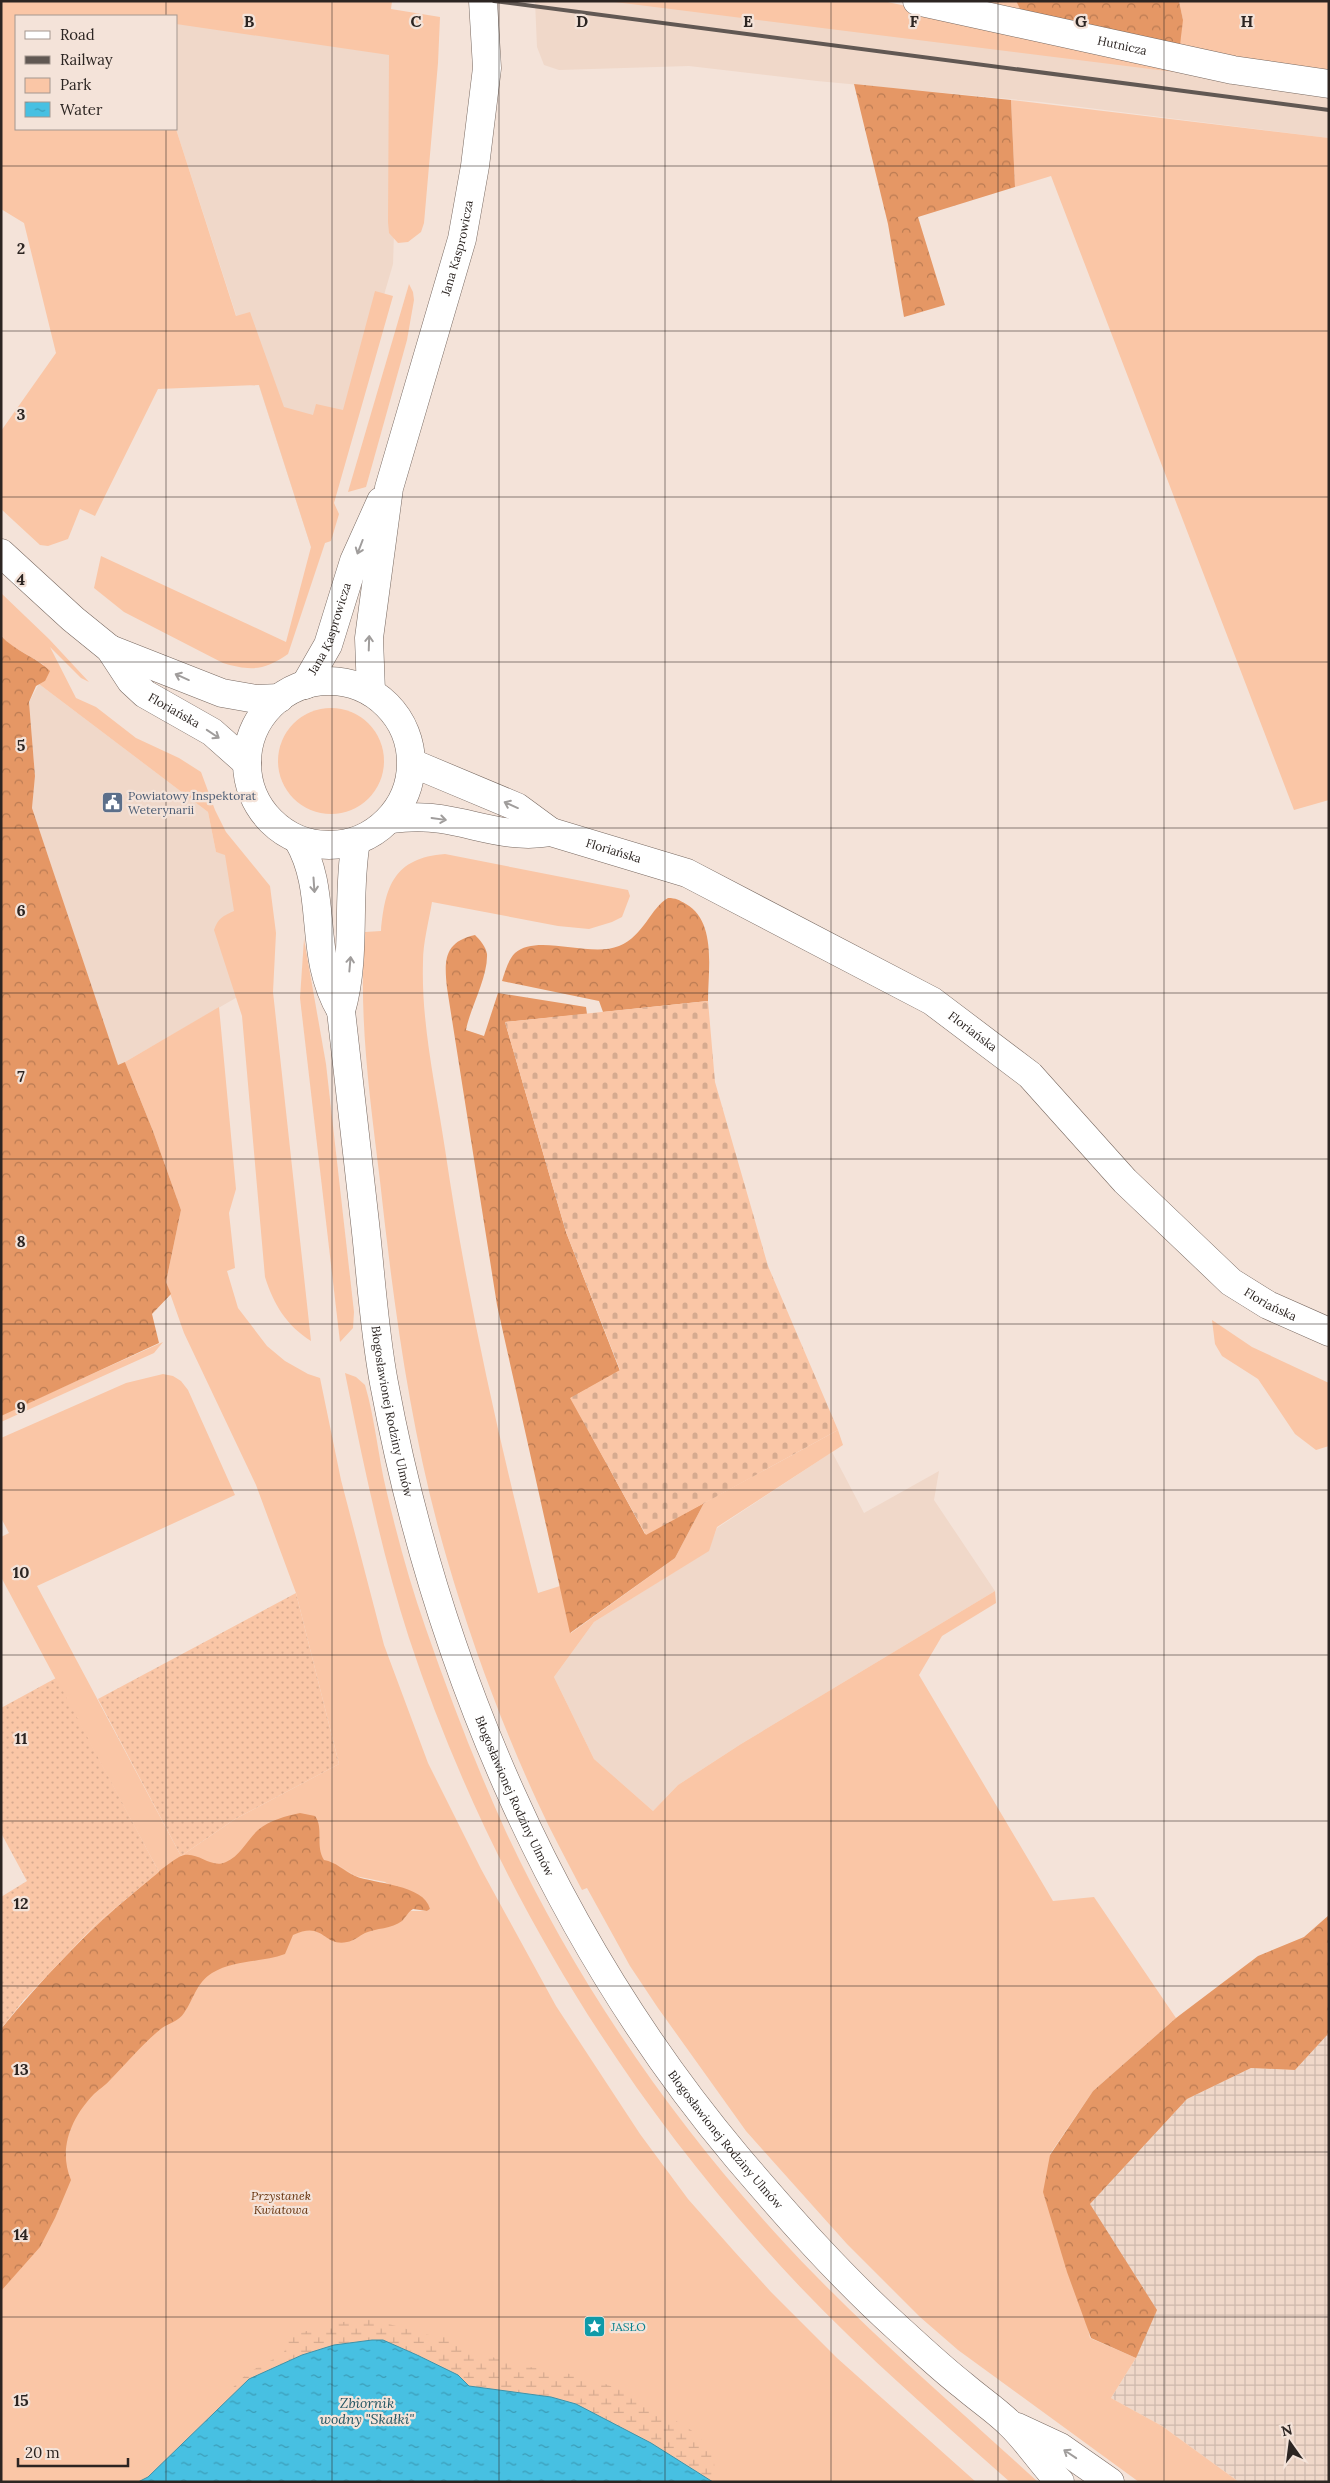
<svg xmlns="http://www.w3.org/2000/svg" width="1330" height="2483" viewBox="0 0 1330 2483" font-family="Lora,serif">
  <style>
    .built { fill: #f0d8c9 }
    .industrial { fill: url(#industrial-grid) }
    .green { fill: #fac6a6; fill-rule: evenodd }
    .forest { fill: url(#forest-crowns) }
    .wetland { fill: url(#wetland-marsh) }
    .cemetery { fill: url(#cemetery-stones) }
    .garden { fill: url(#garden-dots) }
    .water { fill: url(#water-ripples); stroke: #3f92a8 }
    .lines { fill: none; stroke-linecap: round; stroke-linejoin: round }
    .street-casing { stroke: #786961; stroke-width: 29 }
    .secondary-casing { stroke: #786961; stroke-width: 29 }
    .street { stroke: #fff; stroke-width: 28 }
    .secondary { stroke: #fff; stroke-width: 28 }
    .rail { stroke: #615853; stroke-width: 4 }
    .oneway { stroke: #a09d9c }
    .grid { fill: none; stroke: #2c2522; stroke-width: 1; stroke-opacity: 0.55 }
    .labels { text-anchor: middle; stroke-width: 4.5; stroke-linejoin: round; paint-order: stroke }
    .street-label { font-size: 12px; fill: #2c2522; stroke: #f4e3d9 }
    .service-label { font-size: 12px; fill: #4e5e75; stroke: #f4e3d9; text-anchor: start }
    .park-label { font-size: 12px; font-style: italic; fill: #67340e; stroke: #f4e3d9 }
    .culture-label { font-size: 12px; fill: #0d838f; stroke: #f4e3d9; text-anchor: start }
    .water-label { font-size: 14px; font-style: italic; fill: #235563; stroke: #f4e3d9 }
    .grid-label { font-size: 16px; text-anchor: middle; font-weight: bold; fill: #2c2522; stroke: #f4e3d9; stroke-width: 4.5; stroke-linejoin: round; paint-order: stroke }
  </style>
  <defs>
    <pattern id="industrial-grid" width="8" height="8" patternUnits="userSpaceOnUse" patternTransform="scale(1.25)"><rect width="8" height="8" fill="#f0d8c9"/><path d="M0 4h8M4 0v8" fill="none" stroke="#ceb9ac"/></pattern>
    <pattern id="forest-crowns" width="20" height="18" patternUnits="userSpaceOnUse" patternTransform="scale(1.25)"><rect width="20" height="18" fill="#e59765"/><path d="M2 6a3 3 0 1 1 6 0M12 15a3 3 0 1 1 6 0" fill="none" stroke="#ba7b53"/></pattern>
    <pattern id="wetland-marsh" width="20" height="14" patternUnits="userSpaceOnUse" patternTransform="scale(1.25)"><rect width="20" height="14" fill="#fac6a6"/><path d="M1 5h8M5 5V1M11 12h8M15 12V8" fill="none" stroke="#d6aa8f"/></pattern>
    <pattern id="cemetery-stones" width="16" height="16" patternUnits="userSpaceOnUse" patternTransform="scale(1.25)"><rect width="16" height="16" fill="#fac6a6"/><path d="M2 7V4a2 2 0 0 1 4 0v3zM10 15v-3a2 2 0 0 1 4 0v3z" fill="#d6aa8f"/></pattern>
    <pattern id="garden-dots" width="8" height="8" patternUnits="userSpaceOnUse" patternTransform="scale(1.25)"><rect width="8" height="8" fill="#fac6a6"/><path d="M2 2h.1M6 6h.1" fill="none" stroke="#d6aa8f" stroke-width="1.8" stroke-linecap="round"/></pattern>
    <pattern id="water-ripples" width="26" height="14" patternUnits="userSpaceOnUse" patternTransform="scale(1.25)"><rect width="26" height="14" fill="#47c0e2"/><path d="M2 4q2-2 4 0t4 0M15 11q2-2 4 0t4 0" fill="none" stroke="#3b9cb7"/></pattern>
  </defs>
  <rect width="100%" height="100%" fill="#f4e3d9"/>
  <g class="built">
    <path d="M535 1H856L1329 91V138L1041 102 817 81 689 66 559 70 544 65 537 47Z"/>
    <path d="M176 20 400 51 393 264 311 547 176 129Z"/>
    <path d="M39 684 208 812 216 852 228 855 246 992 118 1066 32 808 35 776 29 702Z"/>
    <path d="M832 1452 864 1513 939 1471 934 1500 995 1591 741 1744 678 1785 653 1811 594 1759 554 1677 594 1622 708 1551 717 1528Z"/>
  </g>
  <path class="industrial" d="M1329 2033V2482H1239L1162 2426 1111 2398 1136 2358 1090 2204 1187 2099 1251 2068 1295 2070Z"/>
  <g class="green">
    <path d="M1 1H392L391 9 440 17 438 63 424 223 421 232 408 242 398 243 389 233 388 222 389 55 176 24V16H16V129H176L236 316 250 312 284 407 313 415 316 404 343 410 375 291 393 296 334 503 339 514 331 541 325 543 288 654C264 671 250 671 223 663L124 612 94 588 101 556 286 642 311 547 259 385 158 389 95 516 80 509 68 539 48 546 40 545 1 509V431L56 353 24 223 1 209Z"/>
    <path d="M607 1H883L1263 83Z"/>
    <path d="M953 1H1016L1021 11 1183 20 1179 1H1329V76Z"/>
    <path d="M1011 100 1329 138V800L1294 810 1051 176 1015 187Z"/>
    <path d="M409 284 413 292 414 300 407 340 366 487 348 492Z"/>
    <path d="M1 593 49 639 89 682 81 678 50 647 76 698 96 707 136 738 179 758 201 772 215 810 226 832 270 886 276 933 273 992 311 1341C286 1325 274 1305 265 1277L242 1016 214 930C218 918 223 916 234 911L225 855 216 852 208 812 39 684 45 681 44 665 9 644 1 636Z"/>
    <circle cx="331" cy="761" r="53"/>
    <path d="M445 854 628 890 630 896 622 917 612 922 589 929 558 926 432 902C429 921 423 942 423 962 421 1024 436 1088 445 1149 467 1299 500 1446 538 1593L560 1586 571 1633 675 1558 704 1503 838 1430 843 1445 717 1527 709 1551 594 1622 554 1677 594 1759 653 1811 678 1785 741 1744 995 1591 996 1603 942 1636 919 1675 1053 1901 1094 1897 1176 2018 1093 2091 1050 2154 1090 2338 1136 2358 1111 2398 1162 2426 1239 2482H1139L958 2350 920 2317 847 2244 746 2131 658 2008 630 1966 587 1888 582 1890C567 1861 551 1832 537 1801 501 1723 471 1641 447 1559 411 1436 394 1308 380 1181 370 1098 358 1016 365 932L381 931C385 886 394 858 445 854Z"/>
    <path d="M304 939 326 1064 354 1312 353 1328 340 1342 300 998Z"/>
    <path d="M219 1007 236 1189 229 1213 235 1268 227 1271 238 1308 267 1346 285 1361 308 1374 320 1378 341 1480 384 1645 428 1763 481 1869 556 2006 640 2134 688 2199 733 2250 771 2292 837 2358 976 2482H1V2029L97 1923 159 1872 1 1577V1537L9 1533 1 1518V1438L126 1383 163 1374 173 1376 181 1381 188 1390 235 1495 37 1586 181 1856 235 1819 339 1764 296 1593 256 1485 184 1333 166 1282 181 1210 153 1131 125 1062ZM332 1861 355 1876 385 1882 430 1909 427 1911H410Z"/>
    <path d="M1212 1320 1252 1347 1329 1383V1446L1316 1450 1295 1434 1258 1379 1222 1356 1215 1344Z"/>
    <path d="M163 1342 154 1353 1 1422V1415Z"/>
    <path d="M345 1373 356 1377 365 1385C375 1419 378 1455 386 1489 397 1536 410 1584 426 1629 450 1698 476 1766 506 1832 582 1995 690 2147 815 2275 886 2348 963 2413 1038 2482H1010C924 2406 836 2330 760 2243 604 2067 483 1862 409 1638 381 1551 363 1462 345 1373Z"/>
  </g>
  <g class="forest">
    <path d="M1016 1H1179L1183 20 1180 45 1021 11Z"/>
    <path d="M854 84 1011 100 1015 187 918 217 945 305 904 317 888 224Z"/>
    <path d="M1 636C15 651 36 657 50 671L45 681 36 686 29 702 35 776 32 808 118 1065 125 1062 153 1131 181 1210 166 1282 171 1294 152 1314 159 1343 1 1416Z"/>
    <path d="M668 898C676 898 679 900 686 904 717 922 708 970 708 1001L603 1012 599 1001 502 981C505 972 508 960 515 953 537 933 590 958 619 946 644 936 651 907 668 898Z"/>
    <path d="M475 935C480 940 486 947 487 954 488 977 470 1008 466 1030L484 1036 498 993 586 1007 587 1014 505 1022 566 1232 620 1371 571 1398 645 1534 704 1503 675 1558 570 1633 497 1305 447 988C444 960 444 942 475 935Z"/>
    <path d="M300 1813 315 1816C324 1828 315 1846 324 1860 336 1862 344 1871 355 1876 374 1884 424 1884 430 1909L427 1911 413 1909C408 1912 406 1917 402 1921 392 1929 376 1928 365 1933 359 1936 354 1941 347 1942 323 1947 324 1920 293 1935L285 1954C261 1963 235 1959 212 1973 196 1983 194 1999 184 2013 179 2021 169 2023 162 2028 143 2043 128 2062 111 2079 106 2085 99 2089 94 2094 71 2118 58 2149 71 2180L55 2218 40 2247 1 2291V2029C42 1979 87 1931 137 1890 150 1879 164 1866 179 1857 196 1848 210 1870 226 1862 240 1856 247 1840 258 1830 270 1820 286 1816 300 1813Z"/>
    <path d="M1329 1915V2033L1295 2070 1251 2068 1187 2099 1090 2204 1157 2310 1136 2358 1091 2338 1067 2272 1043 2192 1050 2155 1093 2091 1176 2018 1258 1956 1304 1937Z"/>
  </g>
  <path class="wetland" d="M360 2319 374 2320 433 2336 443 2334 469 2350 522 2366 557 2371 595 2380 626 2392 688 2428 698 2435 714 2457 715 2482 665 2451 563 2400 469 2386 417 2355 383 2340 345 2343 302 2355 249 2379 220 2406C237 2377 253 2368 283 2355L290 2336 327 2325Z"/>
  <path class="cemetery" d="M708 1001 715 1082 768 1266 838 1430 646 1535 570 1398 620 1370 566 1232 505 1022Z"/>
  <g class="garden">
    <path d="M296 1593 339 1764 235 1819 181 1856 98 1699Z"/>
    <path d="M56 1678 159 1872 97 1923 23 2001 1 2029V1897L27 1881 1 1833V1708Z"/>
  </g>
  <path class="water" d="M372 2340H383L417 2355 458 2375 469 2386 551 2397 576 2404 651 2443 713 2482H138L148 2477 249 2379 302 2355 334 2345Z"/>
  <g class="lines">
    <defs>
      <g id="street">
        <path id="s1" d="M917 1 1233 70 1329 84"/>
        <path id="s2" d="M1 553 73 619 110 649 131 681 145 694 212 732 247 763"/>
        <path d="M110 649 222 693 256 699 280 698"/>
      </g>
      <g id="secondary">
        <circle cx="329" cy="763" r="82"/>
        <path id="s3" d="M305 685 328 645 354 561 381 501"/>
        <path id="s4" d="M371 692 369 638 389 488 462 239 475 166 487 68 483 1"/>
        <path d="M412 763 517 807 551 832"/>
        <path id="s5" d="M390 819C407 817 423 816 441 819 480 825 510 839 551 832L687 873 932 1001 1030 1075 1125 1181 1231 1282 1268 1305 1329 1332"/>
        <path d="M298 840C329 893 307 953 341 1011"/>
        <path id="s6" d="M356 841C346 898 357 955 341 1011 349 1082 357 1152 365 1223 371 1276 374 1330 384 1383 436 1664 553 1938 737 2157 788 2217 841 2277 900 2330 921 2349 942 2369 964 2386 979 2399 996 2410 1010 2424 1028 2441 1042 2464 1060 2482"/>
        <path d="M1017 2427 1060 2447 1110 2482"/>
      </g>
    </defs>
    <use href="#street" class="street-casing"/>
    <use href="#secondary" class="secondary-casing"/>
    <use href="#street" class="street"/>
    <use href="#secondary" class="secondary"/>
    <path class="rail" d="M494 1 1329 110"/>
  </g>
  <defs><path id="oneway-shaft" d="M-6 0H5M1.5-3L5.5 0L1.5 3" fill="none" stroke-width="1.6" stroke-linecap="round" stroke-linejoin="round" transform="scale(1.25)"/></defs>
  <g class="oneway">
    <use href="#oneway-shaft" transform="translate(360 547) rotate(111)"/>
    <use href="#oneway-shaft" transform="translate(369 643) rotate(-88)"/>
    <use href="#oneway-shaft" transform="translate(182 677) rotate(-156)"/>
    <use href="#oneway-shaft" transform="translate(213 734) rotate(34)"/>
    <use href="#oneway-shaft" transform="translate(511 805) rotate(-156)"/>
    <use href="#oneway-shaft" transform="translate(439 819) rotate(8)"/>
    <use href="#oneway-shaft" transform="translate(314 885) rotate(86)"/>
    <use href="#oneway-shaft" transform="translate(350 964) rotate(-85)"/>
    <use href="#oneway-shaft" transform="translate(1070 2454) rotate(-146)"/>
  </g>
  <path class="grid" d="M166 1V16M332 1V2482M499 1V2482M665 1V2482M831 1V2482M998 1V2482M1164 1V2482M166 129V2482M1 166H1329M1 331H1329M1 497H1329M1 662H1329M1 828H1329M1 993H1329M1 1159H1329M1 1324H1329M1 1490H1329M1 1655H1329M1 1821H1329M1 1986H1329M1 2152H1329M1 2317H1329"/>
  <defs>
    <symbol id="civic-square" viewBox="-11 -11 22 22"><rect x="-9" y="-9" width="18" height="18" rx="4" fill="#5c6f8a" stroke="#f4e3d9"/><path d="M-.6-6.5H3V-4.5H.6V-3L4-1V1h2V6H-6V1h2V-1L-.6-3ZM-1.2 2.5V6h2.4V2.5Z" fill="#fff"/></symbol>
    <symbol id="sight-square" viewBox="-11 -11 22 22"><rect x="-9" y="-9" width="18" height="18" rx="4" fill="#0f9aa8" stroke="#f4e3d9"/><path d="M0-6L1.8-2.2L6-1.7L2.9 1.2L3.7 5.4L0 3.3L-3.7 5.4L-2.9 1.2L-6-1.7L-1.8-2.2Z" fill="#fff"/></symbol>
  </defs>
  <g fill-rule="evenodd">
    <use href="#civic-square" x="100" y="790" width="25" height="25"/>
    <use href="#sight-square" x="582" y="2314" width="25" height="25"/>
  </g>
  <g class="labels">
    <g class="street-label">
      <text dy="4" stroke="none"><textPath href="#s1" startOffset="210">Hutnicza</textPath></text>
      <text dy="4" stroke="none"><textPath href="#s4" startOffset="455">Jana Kasprowicza</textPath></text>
      <text dy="4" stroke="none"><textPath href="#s3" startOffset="62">Jana Kasprowicza</textPath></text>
      <text dy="4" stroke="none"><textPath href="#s2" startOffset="236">Floriańska</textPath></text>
      <text dy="4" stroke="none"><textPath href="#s5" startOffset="228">Floriańska</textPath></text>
      <text dy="4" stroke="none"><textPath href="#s5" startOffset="632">Floriańska</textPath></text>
      <text dy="4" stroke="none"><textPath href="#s5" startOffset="1038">Floriańska</textPath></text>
      <text dy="4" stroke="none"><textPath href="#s6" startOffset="575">Błogosławionej Rodziny Ulmów</textPath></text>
      <text dy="4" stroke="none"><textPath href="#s6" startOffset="980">Błogosławionej Rodziny Ulmów</textPath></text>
      <text dy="4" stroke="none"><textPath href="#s6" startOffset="1385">Błogosławionej Rodziny Ulmów</textPath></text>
    </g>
    <g class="service-label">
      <text x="128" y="800">Powiatowy Inspektorat<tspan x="128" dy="14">Weterynarii</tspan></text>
    </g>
    <g class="park-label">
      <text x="281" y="2200">Przystanek<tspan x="281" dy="14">Kwiatowa</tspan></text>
    </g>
    <g class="culture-label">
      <text x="611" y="2331">JASŁO</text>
    </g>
    <g class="water-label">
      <text x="367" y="2408">Zbiornik<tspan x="367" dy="16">wodny "Skałki"</tspan></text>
    </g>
  </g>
  <g class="grid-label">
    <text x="249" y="27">B</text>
    <text x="416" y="27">C</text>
    <text x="582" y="27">D</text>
    <text x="748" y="27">E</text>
    <text x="914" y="27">F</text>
    <text x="1081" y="27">G</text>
    <text x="1247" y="27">H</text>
    <text x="21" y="254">2</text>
    <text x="21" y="420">3</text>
    <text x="21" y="585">4</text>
    <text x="21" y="751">5</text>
    <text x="21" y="916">6</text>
    <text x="21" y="1082">7</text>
    <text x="21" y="1247">8</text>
    <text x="21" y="1413">9</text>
    <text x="21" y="1578">10</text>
    <text x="21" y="1744">11</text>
    <text x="21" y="1909">12</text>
    <text x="21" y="2075">13</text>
    <text x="21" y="2240">14</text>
    <text x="21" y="2406">15</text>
  </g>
  <rect width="1330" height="2483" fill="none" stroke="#2c2522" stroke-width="5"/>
  <rect x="15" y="15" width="162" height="115" fill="#f4e3d9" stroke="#a49790"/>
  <rect x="25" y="31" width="25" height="8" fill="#ffffff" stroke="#a49790"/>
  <text x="60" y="40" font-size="15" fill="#2c2522">Road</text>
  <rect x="25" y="56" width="25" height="8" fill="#615853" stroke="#a49790"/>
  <text x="60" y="65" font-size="15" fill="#2c2522">Railway</text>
  <rect x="25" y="78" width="25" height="15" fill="#fac6a6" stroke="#a49790"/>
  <text x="60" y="90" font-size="15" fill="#2c2522">Park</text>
  <rect x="25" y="102" width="25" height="15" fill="url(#water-ripples)" stroke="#a49790"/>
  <text x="60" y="115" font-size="15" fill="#2c2522">Water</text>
  <g transform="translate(1290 2443) rotate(346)" stroke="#f4e3d9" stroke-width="4" paint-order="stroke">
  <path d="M0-4L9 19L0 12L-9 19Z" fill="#2c2522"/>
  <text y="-8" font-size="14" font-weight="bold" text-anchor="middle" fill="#2c2522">N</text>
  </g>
  <path d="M18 2458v8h110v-8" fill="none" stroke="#2c2522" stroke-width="2.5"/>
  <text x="25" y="2458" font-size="15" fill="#2c2522" stroke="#f4e3d9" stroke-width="4" paint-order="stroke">20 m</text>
</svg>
